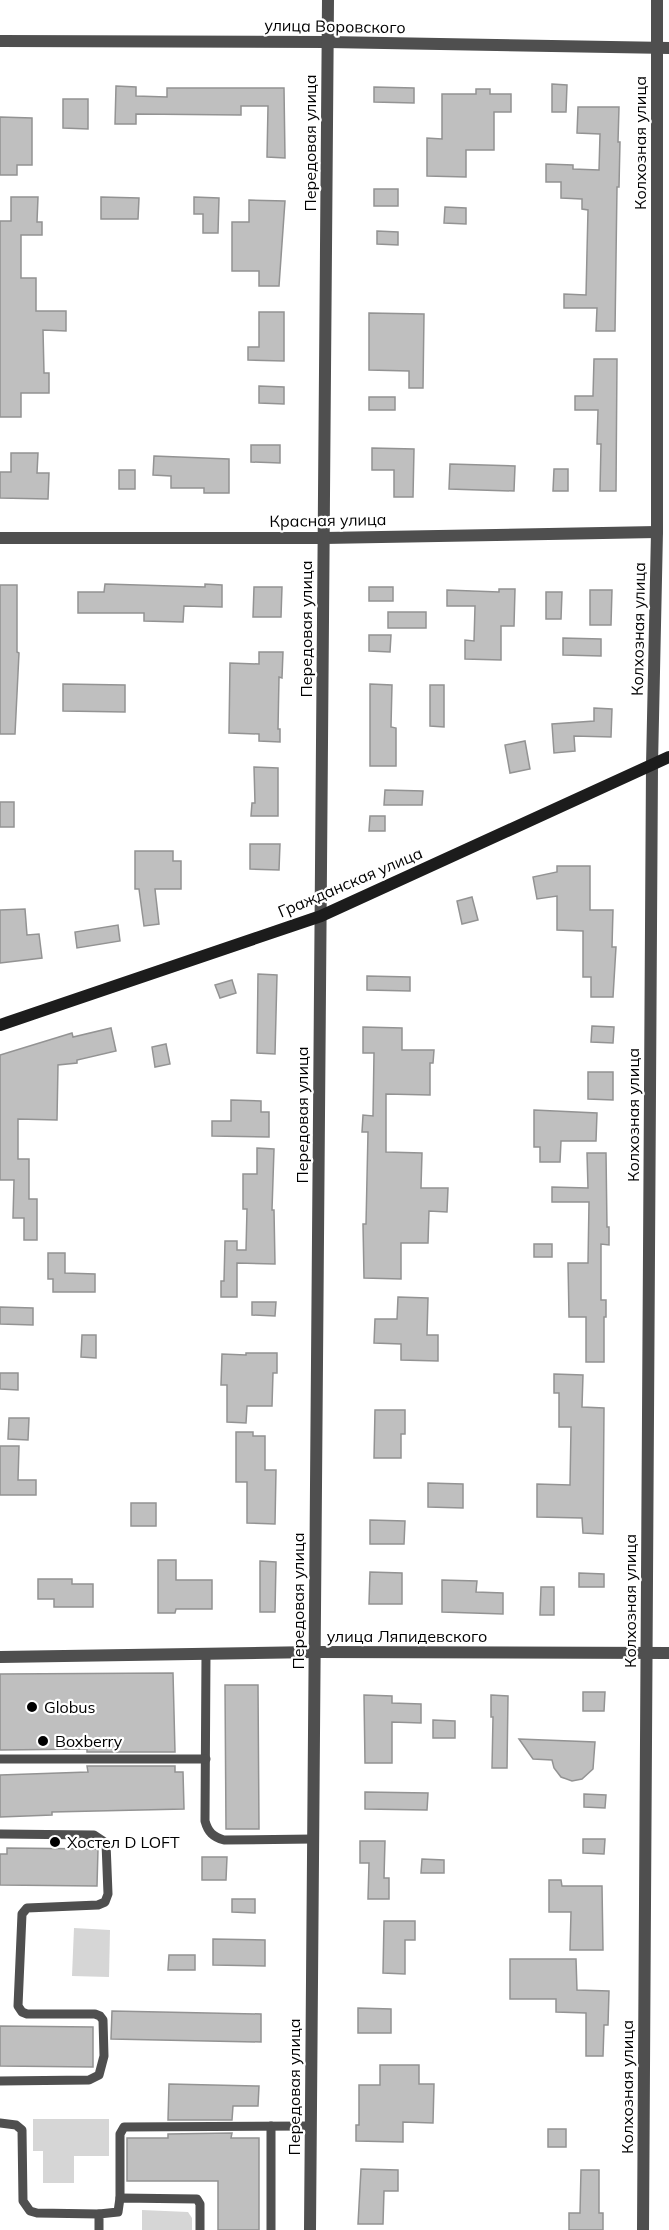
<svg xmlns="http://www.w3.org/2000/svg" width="669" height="2230" viewBox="0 0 669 2230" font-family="Mulish,sans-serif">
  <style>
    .green { fill: #d6d6d6 }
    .building { fill: #bfbfbf; stroke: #939393; stroke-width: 1.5 }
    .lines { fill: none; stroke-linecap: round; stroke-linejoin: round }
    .service { stroke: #4f4f4f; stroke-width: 9 }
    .minor { stroke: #4f4f4f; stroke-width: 12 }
    .secondary { stroke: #1c1c1c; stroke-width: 12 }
    .poi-dot { fill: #000; stroke: #fff; stroke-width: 2 }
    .labels { text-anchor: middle; stroke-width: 4.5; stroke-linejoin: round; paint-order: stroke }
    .street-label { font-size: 16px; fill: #000; stroke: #fff }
    .poi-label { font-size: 16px; fill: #000; stroke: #fff; text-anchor: start }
  </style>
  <rect width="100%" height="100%" fill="#fff"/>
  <g class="green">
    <path d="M74 1928 110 1930 109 1977 72 1976Z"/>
    <path d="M33 2119H109V2156H74V2183H43V2151H33Z"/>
    <path d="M142 2210 188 2212 192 2218V2230H142Z"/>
  </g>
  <g class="building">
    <path d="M552 84 567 85 566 112H552Z"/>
    <path d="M116 86 136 87V96L167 97V88H284L285 158 267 157 268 106H241V115L136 114V124H115Z"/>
    <path d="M374 87 414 88V103L374 102Z"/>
    <path d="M476 89H490V94H511V112H494V150H466V177L427 176V138L442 139V94H476Z"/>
    <path d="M63 99H88V129L63 128Z"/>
    <path d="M578 107H619L618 142H620L619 187H617L615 331H596L597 308H564V294L586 295 588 210 582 209V199L561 198V182H546V164L573 165V169L599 170 600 134 577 133Z"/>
    <path d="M0 117 32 118V165H17V175H0Z"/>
    <rect x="374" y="189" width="24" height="17"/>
    <path d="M11 197H38L37 222H42V235H21V278H36V311H66V331L43 330 44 373H49V393H21V417H0V221H11Z"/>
    <path d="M101 197 139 198 138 219H101Z"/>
    <path d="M194 197 219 198 218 233H203V214H194Z"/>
    <path d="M249 200 285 201 279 286H259V271H232V222H249Z"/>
    <path d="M445 207 466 208V224L444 223Z"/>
    <path d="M377 231 398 232V245L377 244Z"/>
    <path d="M259 312H284V361L248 360V347H259Z"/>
    <path d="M369 313 424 314 423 388H409V371L369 370Z"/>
    <path d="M594 359H617L616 491H600L601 444H597L598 410H575V396H593Z"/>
    <path d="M259 386 284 387V404L259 403Z"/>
    <rect x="369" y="397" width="26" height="13"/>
    <path d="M251 445H280V463L251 462Z"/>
    <path d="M372 448 414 449 413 497H394V470H372Z"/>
    <path d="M11 453H38L37 473H49L48 499 0 498V472H11Z"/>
    <path d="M154 456 229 459V493H204V488H171V476L153 475Z"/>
    <path d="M450 464 515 466 514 491 449 489Z"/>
    <path d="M554 469H568V491H553Z"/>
    <rect x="119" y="470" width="16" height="19"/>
    <path d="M105 584 205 587V584L222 585V607L184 606 183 622 144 621V613H78V592H104Z"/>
    <path d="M0 585H17V652L19 653 15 734H0Z"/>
    <path d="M254 587H282L281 617H253Z"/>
    <rect x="369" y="587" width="24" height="14"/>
    <path d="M499 589H515L514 626H501V660L465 659V640L474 641 475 606H447V590L499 592Z"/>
    <path d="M590 590H612L611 625H590Z"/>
    <path d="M546 592H562L561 619H546Z"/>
    <rect x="388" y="612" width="38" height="16"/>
    <path d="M369 635H391L390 652 369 651Z"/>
    <path d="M563 638 601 639V656L563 655Z"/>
    <path d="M259 652H283L282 678 279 677 278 729H280V742L259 741V734L229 733 230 663 259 664Z"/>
    <path d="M63 684 125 685V712L63 711Z"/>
    <path d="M370 684 392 685 391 727 396 728V766H370Z"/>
    <path d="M430 685H444V727L430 726Z"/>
    <path d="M594 708 612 709 611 737 574 736 575 751 554 753 552 724 594 721Z"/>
    <path d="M525 741 530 769 510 773 505 745Z"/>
    <path d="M254 767 278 768V816H251L252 803H255Z"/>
    <path d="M385 790 423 791 422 805H384Z"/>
    <rect x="0" y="802" width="14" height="25"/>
    <path d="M370 816H385V831H369Z"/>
    <path d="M250 844H280L279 870 250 869Z"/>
    <path d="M135 851H173V861H181V889H155L159 924 144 926 139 889H135Z"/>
    <path d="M557 866H590V910H613L612 947H616L613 997H591V977H583V931L557 930V896L537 899 533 877 557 872Z"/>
    <path d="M472 897 478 920 462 924 457 901Z"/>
    <path d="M25 909 27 935 39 934 42 958 0 963V910Z"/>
    <path d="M118 925 120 941 77 948 75 932Z"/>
    <path d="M258 974 277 975 275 1054 257 1053Z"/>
    <path d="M367 976 410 977V991L367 990Z"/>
    <path d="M232 980 236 993 220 998 215 985Z"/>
    <path d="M592 1026 614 1027 613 1043 591 1042Z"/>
    <path d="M363 1027 402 1028V1050H434L433 1063H430V1095L386 1094V1152L422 1153 421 1188H448L447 1212 429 1211 428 1243H401V1279L364 1278 363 1224H366L368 1132H362L363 1115 373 1116 374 1053H363Z"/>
    <path d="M111 1028 116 1051 77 1060V1063L58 1065 57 1120 18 1119V1159H29V1199H37V1240H24V1218H13L14 1180H0V1055L72 1033 73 1037Z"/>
    <path d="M166 1044 170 1064 155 1067 152 1047Z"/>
    <path d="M588 1072H613V1100L588 1099Z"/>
    <path d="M231 1100 261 1101V1112H269V1137L212 1136V1121H231Z"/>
    <path d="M534 1110 597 1113 596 1141H561L560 1162H540V1147H534Z"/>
    <path d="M257 1148 274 1149 272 1210H274L275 1264 237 1263V1297H221V1281H224L225 1241H237V1250H246L247 1209H243V1174H257Z"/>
    <path d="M587 1153H606L607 1227H609V1245L601 1244V1300H606V1317H604V1362H586V1317H569L568 1263H588L589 1202H552V1187L588 1188Z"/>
    <rect x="534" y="1244" width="18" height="13"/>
    <path d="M48 1253H65V1273L95 1274V1292H53V1279H48Z"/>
    <path d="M398 1297 428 1298 427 1335H438V1361L401 1360V1344L374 1343 375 1319H397Z"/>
    <path d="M252 1302H276L275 1316 252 1315Z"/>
    <path d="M0 1307 33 1308V1325L0 1324Z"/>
    <path d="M82 1335H96V1358L81 1357Z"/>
    <path d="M246 1353H277V1373H273L272 1406H247L246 1423 227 1422V1385H221L222 1354 246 1355Z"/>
    <path d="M0 1373H18V1390L0 1389Z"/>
    <path d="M554 1374 583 1375 582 1407 604 1408 603 1534 583 1533 582 1518 537 1517V1484L570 1485 571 1427H559V1393H554Z"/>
    <path d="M375 1410H405V1434H401V1458H374Z"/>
    <path d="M9 1418H29L28 1440 8 1439Z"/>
    <path d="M236 1432H253V1436H265V1470H276L275 1524 247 1523V1482H236Z"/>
    <path d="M0 1446H19L18 1480H36V1495H0Z"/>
    <path d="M428 1483 463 1484V1508L428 1507Z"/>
    <rect x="131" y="1503" width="25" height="23"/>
    <path d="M370 1520 405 1521 404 1544H370Z"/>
    <path d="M158 1560H176V1580H212V1609H176L175 1613H158Z"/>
    <path d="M260 1561 276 1562 275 1612H260Z"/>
    <path d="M370 1572 402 1573V1604H369Z"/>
    <path d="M579 1573 604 1574V1587H579Z"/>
    <path d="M38 1579H72V1584H93V1607H54V1599H38Z"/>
    <path d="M442 1580 477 1581 476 1592 503 1593V1614L442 1612Z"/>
    <path d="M541 1587H554V1615H540Z"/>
    <path d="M173 1673 175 1752H87V1749L0 1750V1674Z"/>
    <path d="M225 1685H258L259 1829H226Z"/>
    <path d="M583 1692H605L604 1711H583Z"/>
    <path d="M364 1695 392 1696V1703L421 1704V1723L392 1722V1763H365Z"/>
    <path d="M491 1695 508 1696 507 1768H492L493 1717H491Z"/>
    <path d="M433 1720 455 1721V1738H433Z"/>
    <path d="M519 1739 595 1742 593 1769 582 1779 572 1781 561 1777 554 1768 552 1760 533 1759Z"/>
    <path d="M87 1766H175V1772H183L184 1809 52 1812V1815L0 1817V1775L88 1772Z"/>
    <path d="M365 1792 428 1793 427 1810 365 1809Z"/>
    <path d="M584 1794 606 1795 605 1808 584 1807Z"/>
    <path d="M583 1839H605L604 1854 583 1853Z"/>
    <path d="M360 1841H385L384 1878H389V1899H368L369 1863H360Z"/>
    <path d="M7 1848 98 1849 97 1886 0 1885V1854H7Z"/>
    <path d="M202 1857H227L226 1880H202Z"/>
    <path d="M422 1859 444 1860V1873H421Z"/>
    <path d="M549 1880H561L562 1886H602L603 1950H570L571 1912H549Z"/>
    <path d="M232 1899H255V1913L232 1912Z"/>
    <path d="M384 1921H415V1940H405V1974L383 1973Z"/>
    <path d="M213 1939 265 1940V1966L213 1965Z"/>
    <path d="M169 1955H195V1970H168Z"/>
    <path d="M510 1959H576L577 1990 609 1991 608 2025H604L603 2056H586V2013L556 2012V1999H510Z"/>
    <path d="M358 2008 391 2009V2033H358Z"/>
    <path d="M112 2011 261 2014V2042L111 2039Z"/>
    <path d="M0 2026 93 2027V2067L0 2066Z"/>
    <path d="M380 2065H419V2084H434L433 2123 403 2122V2142L356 2141V2125H359V2085H380Z"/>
    <path d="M169 2084 259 2086 258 2106H233L232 2120H168Z"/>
    <rect x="548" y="2129" width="18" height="18"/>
    <path d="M232 2133 231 2138H259V2230H218V2181H127V2138H168V2134Z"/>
    <path d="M361 2169 398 2170V2191H384L383 2224H358Z"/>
    <path d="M581 2170H599V2213H603V2230H569V2213H580Z"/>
  </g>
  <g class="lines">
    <g class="service">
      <path d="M206 1654 205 1821C208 1832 213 1837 224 1840L313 1839"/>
      <path d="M0 1759H206"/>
      <path d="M0 1834 94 1835 106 1843 108 1894 105 1902 98 1905 27 1908 22 1914 18 2006 22 2012 27 2014H95L100 2016 103 2020 104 2056 99 2075 89 2080 0 2081"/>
      <path d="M0 2123 16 2125 22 2130 23 2201 30 2211 37 2213 99 2214"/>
      <path d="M271 2126V2230"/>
      <path d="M120 2198V2134L124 2127 310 2126"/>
      <path d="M99 2230V2214L118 2212 120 2198 197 2199 200 2204V2230"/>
    </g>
    <g class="minor">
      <path d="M0 41 328 42 669 48"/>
      <path d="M0 538H324L657 532"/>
      <path d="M0 1657 315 1652 669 1653"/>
      <path d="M310 2230 328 0"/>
      <path d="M643 2230 652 765 657 532V0"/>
    </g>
    <path class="secondary" d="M0 1025 321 916 669 757"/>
  </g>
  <g class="poi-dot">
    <circle cx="32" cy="1707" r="6"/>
    <circle cx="43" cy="1741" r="6"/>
    <circle cx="55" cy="1842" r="6"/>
  </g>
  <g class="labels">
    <g class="street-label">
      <text transform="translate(335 26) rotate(1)" y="6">улица Воровского</text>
      <text transform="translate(310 143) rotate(-90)" y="6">Передовая улица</text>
      <text transform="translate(640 143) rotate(-90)" y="6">Колхозная улица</text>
      <text transform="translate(328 520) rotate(-1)" y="6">Красная улица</text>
      <text transform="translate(306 629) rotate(-90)" y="6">Передовая улица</text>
      <text transform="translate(638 629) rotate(-89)" y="6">Колхозная улица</text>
      <text transform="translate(350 882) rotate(-23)" y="6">Гражданская улица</text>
      <text transform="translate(302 1115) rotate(-90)" y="6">Передовая улица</text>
      <text transform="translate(633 1115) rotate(-90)" y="6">Колхозная улица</text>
      <text transform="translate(298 1601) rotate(-90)" y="6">Передовая улица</text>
      <text transform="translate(630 1601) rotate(-90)" y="6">Колхозная улица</text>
      <text x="407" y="1642">улица Ляпидевского</text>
      <text transform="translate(294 2087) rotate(-90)" y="6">Передовая улица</text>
      <text transform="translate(627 2087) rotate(-90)" y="6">Колхозная улица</text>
    </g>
    <g class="poi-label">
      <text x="44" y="1713">Globus</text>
      <text x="55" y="1747">Boxberry</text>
      <text x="67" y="1848">Хостел D LOFT</text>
    </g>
  </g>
</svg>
